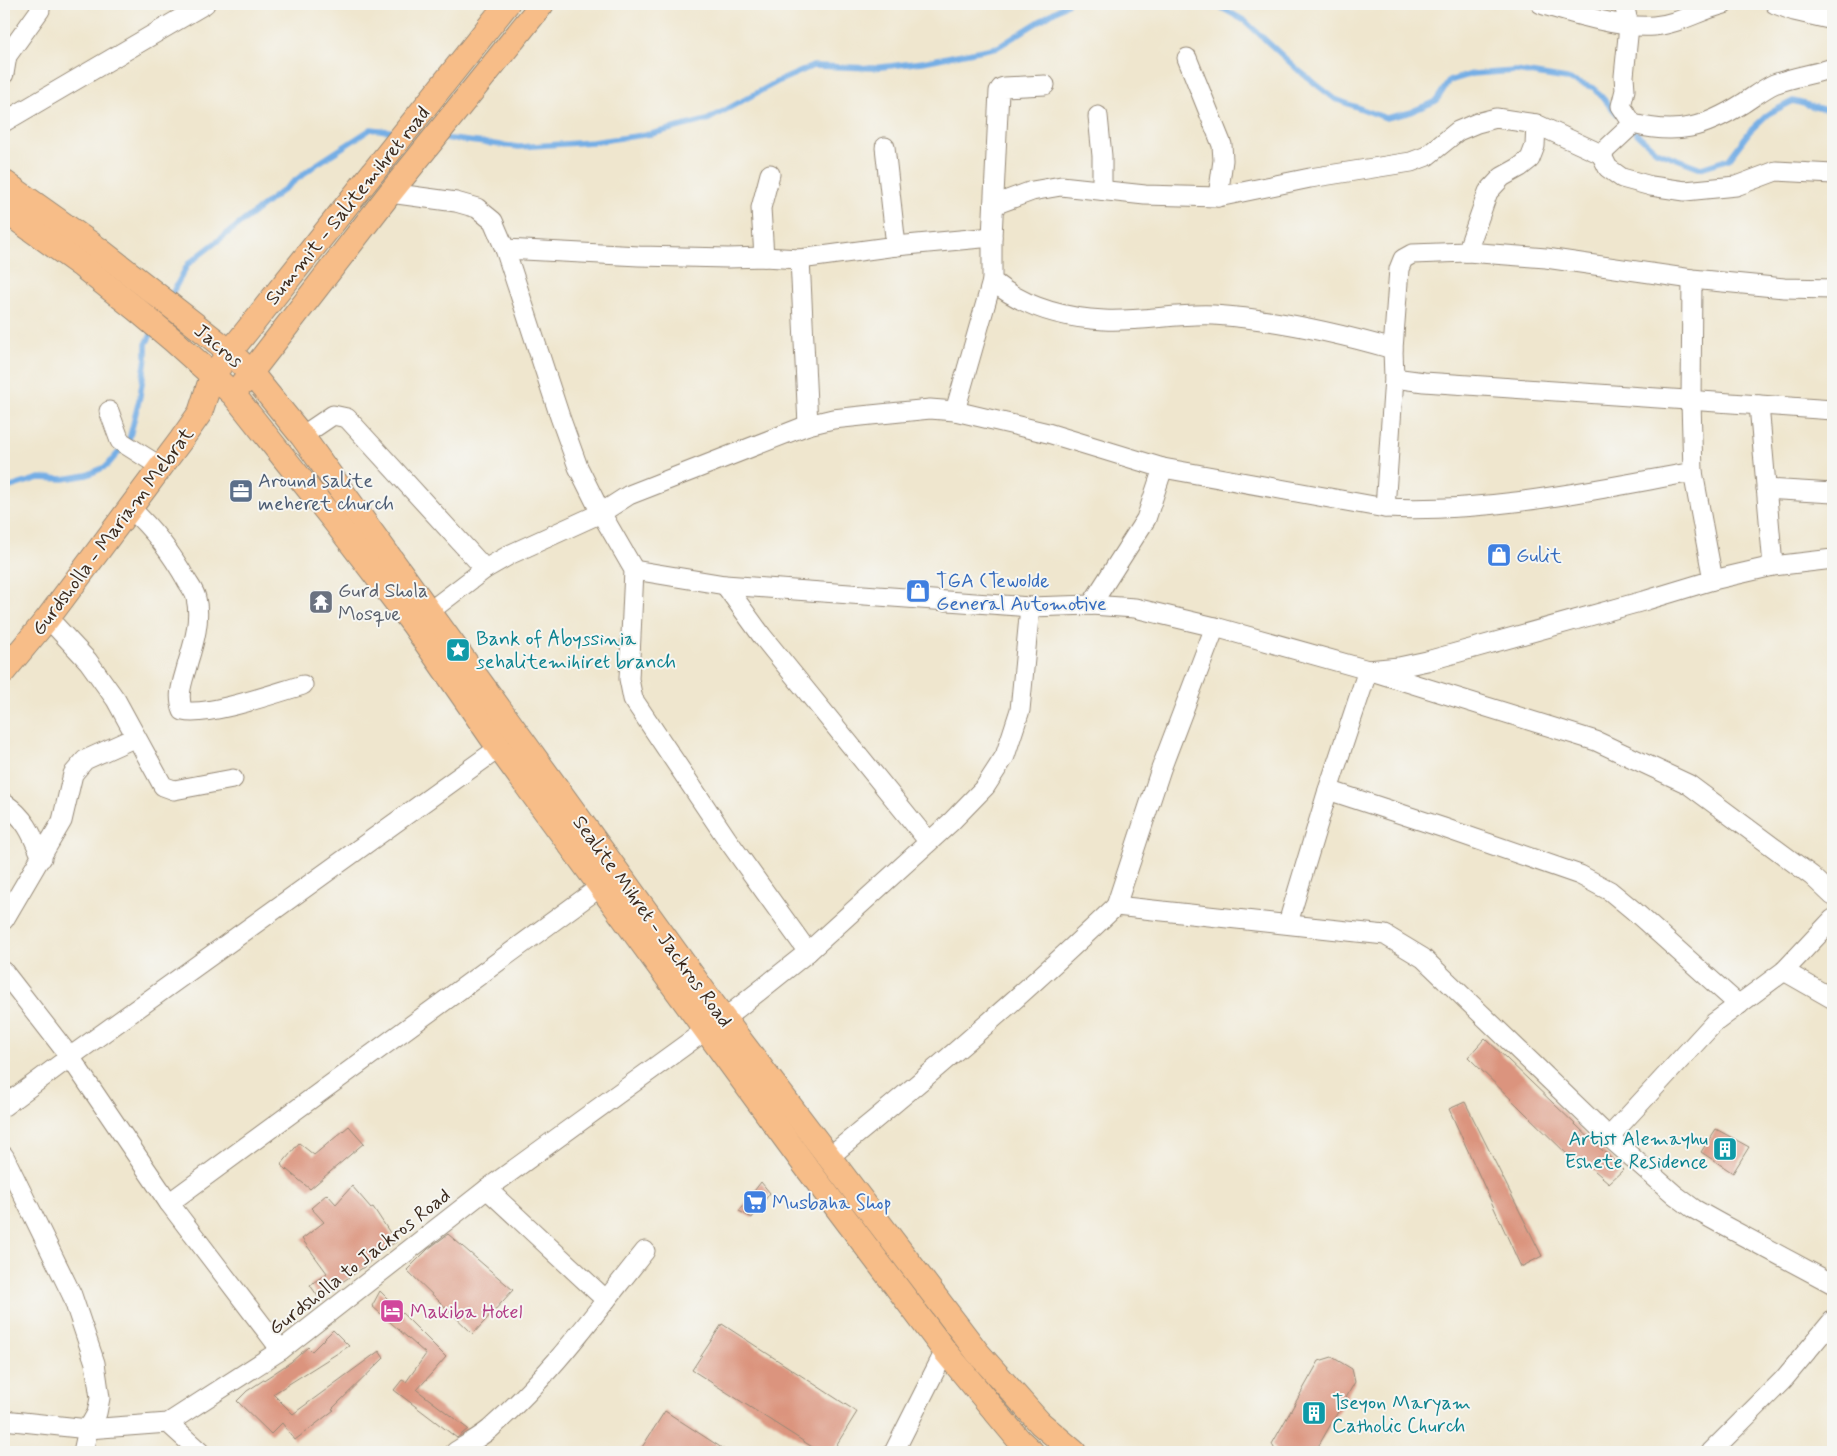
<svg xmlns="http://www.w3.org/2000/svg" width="1837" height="1456" viewBox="0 0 1837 1456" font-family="Mynerve,sans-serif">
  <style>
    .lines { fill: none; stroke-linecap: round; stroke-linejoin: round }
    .stream { stroke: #75aee5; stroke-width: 5.5 }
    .building { fill: #db947e }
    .minor-casing { stroke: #958876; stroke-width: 21 }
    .major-casing { stroke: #958876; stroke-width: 26 }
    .minor { stroke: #fff; stroke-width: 19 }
    .major { stroke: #f7bd88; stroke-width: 24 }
    .labels { text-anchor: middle; stroke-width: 4; stroke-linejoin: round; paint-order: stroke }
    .street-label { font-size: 20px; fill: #3b2a1e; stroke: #f6f6f2 }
    .service-label { font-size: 20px; fill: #4e5e75; stroke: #f6f6f2; text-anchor: start }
    .shop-label { font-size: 20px; fill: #366cbe; stroke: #f6f6f2; text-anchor: start }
    .worship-label { font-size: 20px; fill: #5b616d; stroke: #f6f6f2; text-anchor: start }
    .culture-label { font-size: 20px; fill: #0d838f; stroke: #f6f6f2; text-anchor: start }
    .hotel-label { font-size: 20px; fill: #b23c85; stroke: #f6f6f2; text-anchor: start }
  </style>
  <rect width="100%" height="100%" fill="#f6f6f2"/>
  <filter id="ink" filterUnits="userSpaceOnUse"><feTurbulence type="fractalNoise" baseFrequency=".02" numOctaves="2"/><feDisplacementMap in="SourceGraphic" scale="10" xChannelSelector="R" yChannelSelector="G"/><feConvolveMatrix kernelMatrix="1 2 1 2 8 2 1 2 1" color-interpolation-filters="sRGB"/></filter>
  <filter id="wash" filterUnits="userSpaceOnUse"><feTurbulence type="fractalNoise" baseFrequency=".0096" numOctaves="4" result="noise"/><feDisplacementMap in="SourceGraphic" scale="20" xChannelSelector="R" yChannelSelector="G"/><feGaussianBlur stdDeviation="1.12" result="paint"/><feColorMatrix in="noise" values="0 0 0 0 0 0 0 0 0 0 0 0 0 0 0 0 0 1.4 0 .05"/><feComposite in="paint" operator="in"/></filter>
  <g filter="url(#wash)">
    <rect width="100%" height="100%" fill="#efe6ce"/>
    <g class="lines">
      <g class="stream">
        <path d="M1215 4 1245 21 1298 70 1335 99 1386 118 1408 113 1436 101 1449 81 1472 74 1516 71 1567 79 1594 88 1617 114"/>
        <path d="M1634 131 1656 151 1701 168 1729 159 1750 131 1768 114 1793 101 1826 110 1833 122"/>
        <path d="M443 138 519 147 592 142 651 134 707 120 777 82 813 66 873 68 923 62 998 47 1067 4"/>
        <path d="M169 299 188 264 314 166 371 129 397 132"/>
        <path d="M4 489 39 478 64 479 87 475 107 466 129 440 140 396 146 358V344L154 329"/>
      </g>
    </g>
    <g id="blocks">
      <g class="building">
        <path d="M1485 1038 1623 1170 1609 1183 1580 1158 1576 1163 1468 1057Z"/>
        <path d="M1465 1102 1542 1256 1521 1267 1449 1109Z"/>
        <path d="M349 1126 364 1143 310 1189 281 1165 299 1143 314 1155Z"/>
        <path d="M1716 1129 1749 1147 1733 1173 1701 1152Z"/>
        <path d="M761 1182 770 1193 752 1218 739 1211Z"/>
        <path d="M352 1186 371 1208 373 1207 396 1242 379 1253 364 1267 319 1298 310 1285 327 1273 302 1239 324 1222 311 1208 327 1194 336 1204Z"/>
        <path d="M448 1234 513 1290 473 1334 407 1270 428 1249Z"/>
        <path d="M380 1291 446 1357 417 1390 468 1429 457 1438 394 1390 402 1380 406 1382 426 1354 372 1306Z"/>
        <path d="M722 1324 857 1412 832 1452H820L692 1370Z"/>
        <path d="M333 1330 349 1346 273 1394 293 1414 379 1351 384 1358 332 1409 334 1410 295 1440 282 1423 271 1434 237 1401 247 1391 291 1362 308 1347 312 1351Z"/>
        <path d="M1332 1357 1352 1369 1355 1382 1315 1452H1276L1272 1444 1319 1361Z"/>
        <path d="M665 1411 728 1452H639Z"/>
      </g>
    </g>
  </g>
  <g filter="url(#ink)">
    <use href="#blocks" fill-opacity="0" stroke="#958876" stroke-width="1"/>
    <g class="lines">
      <defs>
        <g id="minor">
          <path d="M1541 4C1571 13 1623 29 1654 26 1679 24 1700 10 1724 4"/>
          <path d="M1624 4 1629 26 1624 76 1625 90 1621 106 1633 124C1677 135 1704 128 1742 104 1752 98 1763 89 1774 84 1793 77 1814 74 1833 68"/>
          <path d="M1775 4 1794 11 1833 20"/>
          <path d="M1187 58 1222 145 1223 160 1218 197"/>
          <path d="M4 74 7 56 40 10"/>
          <path d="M1045 85 1004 87 1001 88 999 91 992 237V281C1024 307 1064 318 1104 320 1141 322 1178 313 1214 315 1275 319 1334 332 1393 349"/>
          <path d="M1098 116 1102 156V190"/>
          <path d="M4 122 205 4"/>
          <path d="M885 147 896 246"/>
          <path d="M1601 154 1608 168 1622 178 1651 186 1685 191 1736 186 1776 171 1833 174"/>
          <path d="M390 193 456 202 477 208 493 221 505 249 560 417 578 467 601 513 634 570 629 679 633 699 727 839 808 952"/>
          <path d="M994 205 1032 191 1061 186 1145 195 1218 197 1310 178 1411 162 1427 156 1458 131 1477 123 1496 118 1536 124 1601 154 1633 124"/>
          <path d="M505 249 639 256 728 258 764 257 800 259 896 246 992 237"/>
          <path d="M1467 252 1488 192 1502 177 1520 167 1530 159 1535 146 1536 124"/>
          <path d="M764 257 761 208 770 174"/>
          <path d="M800 259 808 425"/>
          <path d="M1833 289 1784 288 1692 279 1546 258 1467 252 1412 254 1403 259 1399 269 1393 349 1394 378 1424 382 1833 410"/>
          <path d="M1759 405 1773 566"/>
          <path d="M109 411 120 441 161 467"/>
          <path d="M955 411 992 281"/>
          <path d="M302 436 333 415 347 418 485 569"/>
          <path d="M1163 468 1385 508C1489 513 1592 490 1693 472L1691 402 1692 279"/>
          <path d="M1693 472 1713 580"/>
          <path d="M1766 489 1833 493"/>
          <path d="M1385 508 1394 378"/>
          <path d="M131 509C154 530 172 554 187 581 190 586 195 592 196 598 201 619 194 643 188 662 184 679 176 694 183 711 208 717 275 693 303 685"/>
          <path d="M1833 559 1773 566 1713 580 1647 600 1427 661 1399 667 1368 670 1596 741 1688 784 1812 876 1833 896"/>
          <path d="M634 570 725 585"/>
          <path d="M1030 607 1091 605 1135 608 1215 627 1368 670 1328 790 1288 923"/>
          <path d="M430 611 485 569 511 554 601 513 629 495 808 425 833 419 871 415 930 409 955 411 1048 433 1163 468 1146 519 1091 605"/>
          <path d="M48 618 88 661 116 700 163 786 174 790 233 779"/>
          <path d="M1328 790 1444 828 1580 875 1610 891 1633 910 1739 1005"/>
          <path d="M4 803C26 818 32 834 42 858"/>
          <path d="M1116 906 1161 769 1215 627"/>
          <path d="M4 920 62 821 73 774 85 760 136 737"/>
          <path d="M1784 971 1833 999"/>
          <path d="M4 972 70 1057 499 748"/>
          <path d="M4 1106 70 1057 169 1203 281 1350"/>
          <path d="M1609 1137 1714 1023 1784 971 1833 919"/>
          <path d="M4 1156 72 1295 95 1363 100 1398 97 1413 88 1429 83 1452"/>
          <path d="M829 1157C928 1077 1024 994 1116 906L1385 935 1423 958 1609 1137 1675 1195 1694 1209 1721 1224 1833 1284"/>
          <path d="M487 1189 606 1300"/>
          <path d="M169 1203 600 887"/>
          <path d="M4 1420 88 1429 168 1423 281 1350 487 1189 706 1030 724 1019 808 952 951 822 985 787 1005 756 1020 710 1030 607 725 585 762 636 929 842"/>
          <path d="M168 1423 200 1452"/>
          <path d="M455 1452C466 1445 479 1438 490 1429 549 1377 596 1312 645 1251"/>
          <path d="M894 1452 945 1351"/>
          <path d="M1711 1452 1783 1380 1833 1320"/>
        </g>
        <g id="major">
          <path d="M4 182 97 248 230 352 251 373 302 436 724 1019 829 1157 978 1353 1040 1423 1074 1452"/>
          <path d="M4 210 82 266 136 309 174 341 233 394 335 522 413 624 499 748 807 1168 945 1351 1019 1440 1032 1452"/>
          <path d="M242 384 390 193 542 4"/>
          <path d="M4 671 48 618 181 440 200 413 212 376 230 352 507 4"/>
        </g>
      </defs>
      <use href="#minor" class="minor-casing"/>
      <use href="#major" class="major-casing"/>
      <use href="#minor" class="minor"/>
      <use href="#major" class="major"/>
    </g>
  </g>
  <defs>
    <symbol id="office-square" viewBox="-11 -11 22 22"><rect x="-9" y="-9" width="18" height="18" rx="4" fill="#5c6f8a" stroke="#f6f6f2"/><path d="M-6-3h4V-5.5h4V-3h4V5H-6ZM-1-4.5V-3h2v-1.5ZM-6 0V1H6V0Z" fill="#fff"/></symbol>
    <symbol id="shop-square" viewBox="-11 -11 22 22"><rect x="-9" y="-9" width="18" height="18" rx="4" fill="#3f7fe0" stroke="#f6f6f2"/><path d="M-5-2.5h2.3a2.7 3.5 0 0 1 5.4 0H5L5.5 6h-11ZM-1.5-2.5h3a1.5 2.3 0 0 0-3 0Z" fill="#fff"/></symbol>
    <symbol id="temple-square" viewBox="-11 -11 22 22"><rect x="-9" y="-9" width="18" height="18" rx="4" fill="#6b7280" stroke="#f6f6f2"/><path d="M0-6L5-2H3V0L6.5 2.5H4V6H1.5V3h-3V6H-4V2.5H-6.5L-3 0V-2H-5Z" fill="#fff"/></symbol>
    <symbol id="sight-square" viewBox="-11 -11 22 22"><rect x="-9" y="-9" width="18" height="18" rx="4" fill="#0f9aa8" stroke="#f6f6f2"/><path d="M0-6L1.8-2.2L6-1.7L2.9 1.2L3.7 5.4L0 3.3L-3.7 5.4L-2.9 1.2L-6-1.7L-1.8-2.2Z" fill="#fff"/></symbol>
    <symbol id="building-square" viewBox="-11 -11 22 22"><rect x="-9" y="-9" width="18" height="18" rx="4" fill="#0f9aa8" stroke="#f6f6f2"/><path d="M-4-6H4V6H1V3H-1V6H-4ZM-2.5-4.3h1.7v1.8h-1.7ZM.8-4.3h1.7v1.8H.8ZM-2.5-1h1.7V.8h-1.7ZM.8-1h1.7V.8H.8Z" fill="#fff"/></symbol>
    <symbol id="supermarket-square" viewBox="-11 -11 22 22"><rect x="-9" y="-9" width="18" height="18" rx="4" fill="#3f7fe0" stroke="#f6f6f2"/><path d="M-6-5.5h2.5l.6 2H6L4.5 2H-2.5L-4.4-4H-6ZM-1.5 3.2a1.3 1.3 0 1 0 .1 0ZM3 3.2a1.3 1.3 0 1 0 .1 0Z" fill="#fff"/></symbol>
    <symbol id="hotel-square" viewBox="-11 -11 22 22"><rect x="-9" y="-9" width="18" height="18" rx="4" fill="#d1479c" stroke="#f6f6f2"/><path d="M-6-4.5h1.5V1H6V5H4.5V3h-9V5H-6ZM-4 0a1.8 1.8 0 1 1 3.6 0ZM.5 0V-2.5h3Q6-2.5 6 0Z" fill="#fff"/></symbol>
  </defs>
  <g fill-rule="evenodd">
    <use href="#office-square" x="227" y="477" width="28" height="28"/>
    <use href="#shop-square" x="1485" y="541" width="28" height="28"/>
    <use href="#shop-square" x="904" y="577" width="28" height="28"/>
    <use href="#temple-square" x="307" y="588" width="28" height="28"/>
    <use href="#sight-square" x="444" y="636" width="28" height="28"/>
    <use href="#building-square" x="1711" y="1135" width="28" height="28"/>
    <use href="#supermarket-square" x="741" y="1188" width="28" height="28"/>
    <use href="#hotel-square" x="378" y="1297" width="28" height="28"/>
    <use href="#building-square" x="1300" y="1399" width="28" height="28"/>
  </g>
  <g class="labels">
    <g class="street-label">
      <text transform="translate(347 205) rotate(-51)" y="7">Summit - Salitemihret road</text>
      <text transform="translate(219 345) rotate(40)" y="7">Jacros</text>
      <text transform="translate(112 531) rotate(-53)" y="7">Gurdsholla - Mariam Mebrat</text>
      <text transform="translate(653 921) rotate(54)" y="7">Sealite Mihret - Jackros Road</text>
      <text transform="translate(359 1261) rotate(-38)" y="7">Gurdsholla to Jackros Road</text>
    </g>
    <g class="service-label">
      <text x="258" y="487">Around salite<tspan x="258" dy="23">meheret church</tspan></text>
    </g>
    <g class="shop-label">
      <text x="1516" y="562">Gulit</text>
      <text x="936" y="587">TGA (Tewolde<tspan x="936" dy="23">General Automotive</tspan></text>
      <text x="772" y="1209">Musbaha Shop</text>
    </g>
    <g class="worship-label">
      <text x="338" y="597">Gurd Shola<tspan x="338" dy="23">Mosque</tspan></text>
    </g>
    <g class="culture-label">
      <text x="476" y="645">Bank of Abyssinia<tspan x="476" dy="23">sehalitemihiret branch</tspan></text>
      <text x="1708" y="1145" text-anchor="end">Artist Alemayhu<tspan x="1708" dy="23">Eshete Residence</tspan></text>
      <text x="1332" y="1409">Tseyon Maryam<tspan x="1332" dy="23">Catholic Church</tspan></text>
    </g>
    <g class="hotel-label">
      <text x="410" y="1318">Makiba Hotel</text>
    </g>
  </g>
  <rect width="1837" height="1456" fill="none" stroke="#f6f6f2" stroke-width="20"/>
</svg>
